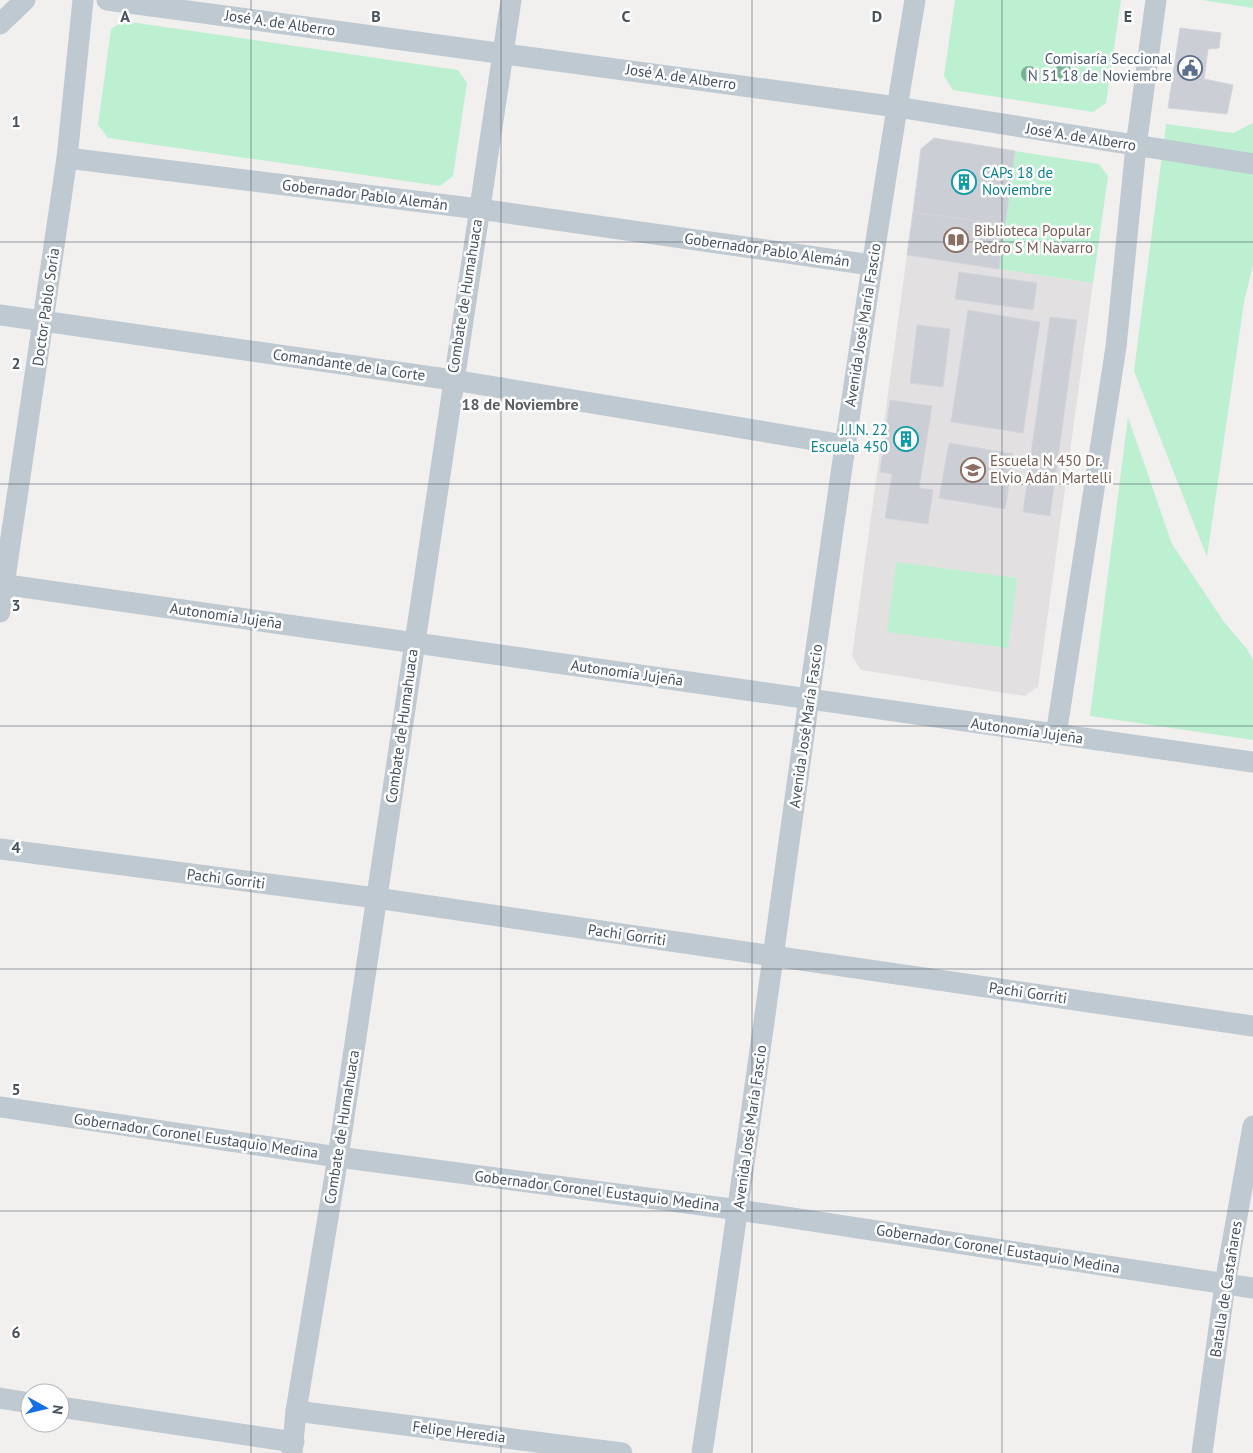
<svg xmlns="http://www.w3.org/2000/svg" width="1253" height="1453" viewBox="0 0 1253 1453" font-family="'PT Sans',sans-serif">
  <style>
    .education { fill: #e3e0e1 }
    .green { fill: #bcf0d1 }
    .building { fill: #cbced4; stroke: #d3d5db }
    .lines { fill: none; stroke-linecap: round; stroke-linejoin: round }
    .minor { stroke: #bfc9d1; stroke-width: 21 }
    .tree { fill: #78b295 }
    .grid { fill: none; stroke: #46525d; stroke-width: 1; stroke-opacity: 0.55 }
    .labels { text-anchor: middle; stroke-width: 5; stroke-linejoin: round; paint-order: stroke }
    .street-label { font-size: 15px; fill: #46525d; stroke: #fff }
    .service-label { font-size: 15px; fill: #4e5e75; stroke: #fff; text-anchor: end }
    .culture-label { font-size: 15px; fill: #0d838f; stroke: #fff; text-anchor: start }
    .education-label { font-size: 15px; fill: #785e54; stroke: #fff; text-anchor: start }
    .neighbourhood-label { font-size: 16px; font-weight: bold; fill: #5b5f64; stroke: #fff }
    .grid-label { font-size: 16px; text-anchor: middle; font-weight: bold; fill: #46525d; stroke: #fff; stroke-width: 5; stroke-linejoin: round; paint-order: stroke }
  </style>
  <rect width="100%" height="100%" fill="#f2efef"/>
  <path class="education" d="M907 255 1093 283 1038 687 1025 696 861 670 852 656Z"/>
  <g class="green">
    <path d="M955 0H1121L1106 103 1093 112 953 90 944 76Z"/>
    <path d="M1202 0H1253V8Z"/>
    <path d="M124 21 458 70 467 83 453 176 440 186 108 138 98 125 111 29Z"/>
    <path d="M1253 123V265L1244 302 1207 557 1134 371 1166 124 1233 133Z"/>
    <path d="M1015 151 1099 164 1108 176 1093 283 999 269Z"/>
    <path d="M1128 417 1172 544 1224 622 1247 649 1253 660V740L1090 716Z"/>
    <path d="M896 562 1017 578 1008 648 887 632Z"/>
  </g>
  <g class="building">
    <path d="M1180 28 1221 33 1219 48 1208 49 1204 79 1233 85 1227 114 1168 108Z"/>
    <path d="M934 138 1015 151 1005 225 913 212 921 149Z"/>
    <path d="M913 212 1005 225 999 269 907 255Z"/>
    <path d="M959 272 1037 283 1033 310 955 299Z"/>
    <path d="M968 310 1040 322 1023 433 951 422Z"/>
    <path d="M1050 317 1077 320 1050 516 1023 512Z"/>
    <path d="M917 325 950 329 943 387 910 383Z"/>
    <path d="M890 400 932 406 919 488 933 490 928 524 885 518 892 474 880 472Z"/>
    <path d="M949 443 1014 454 1005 509 939 498Z"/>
  </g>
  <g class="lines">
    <g class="minor">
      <path d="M107 0 897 107 1253 164"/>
      <path d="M0 24 25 0"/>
      <path d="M67 158 479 209 871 265"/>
      <path d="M0 315 453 380 844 445"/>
      <path d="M0 584 1253 762"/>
      <path d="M0 612 67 158 83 0"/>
      <path d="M1056 735 1116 347 1136 146 1156 0"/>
      <path d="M0 849 376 898 1253 1026"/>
      <path d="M0 1107 338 1157 739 1210 1253 1288"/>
      <path d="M0 1398 30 1403"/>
      <path d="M60 1407 294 1442"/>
      <path d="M296 1411 622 1453"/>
      <path d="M292 1453 296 1411 338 1157 511 0"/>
      <path d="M702 1453C775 969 833 483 915 0"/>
      <path d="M1202 1453 1225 1284 1253 1126"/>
    </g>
  </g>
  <g class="tree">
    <circle cx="1063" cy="71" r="8"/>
    <circle cx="1029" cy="74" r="8"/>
  </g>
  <path class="grid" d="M251 0V1453M501 0V1453M752 0V1453M1002 0V1453M0 242H1253M0 484H1253M0 726H1253M0 969H1253M0 1211H1253"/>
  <defs>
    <symbol id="civic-ring" viewBox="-11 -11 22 22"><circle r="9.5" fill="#fff" stroke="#5c6f8a" stroke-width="1.5"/><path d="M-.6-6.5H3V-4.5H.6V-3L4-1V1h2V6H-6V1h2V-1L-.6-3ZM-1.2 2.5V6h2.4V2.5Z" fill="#5c6f8a"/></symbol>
    <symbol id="building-ring" viewBox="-11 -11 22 22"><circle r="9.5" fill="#fff" stroke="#0f9aa8" stroke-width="1.5"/><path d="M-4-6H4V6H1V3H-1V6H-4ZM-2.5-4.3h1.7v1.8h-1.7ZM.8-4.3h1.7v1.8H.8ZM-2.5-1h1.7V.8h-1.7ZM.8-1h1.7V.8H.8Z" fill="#0f9aa8"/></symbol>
    <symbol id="library-ring" viewBox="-11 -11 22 22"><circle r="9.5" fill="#fff" stroke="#8d6e63" stroke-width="1.5"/><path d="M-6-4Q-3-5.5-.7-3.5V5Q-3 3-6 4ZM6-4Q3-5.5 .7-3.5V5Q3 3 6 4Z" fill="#8d6e63"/></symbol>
    <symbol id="school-ring" viewBox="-11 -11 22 22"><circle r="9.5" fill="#fff" stroke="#8d6e63" stroke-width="1.5"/><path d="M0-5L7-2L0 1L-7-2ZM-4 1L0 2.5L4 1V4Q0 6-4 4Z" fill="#8d6e63"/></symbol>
  </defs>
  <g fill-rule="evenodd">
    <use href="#civic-ring" x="1176" y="54" width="28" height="28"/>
    <use href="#building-ring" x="950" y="168" width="28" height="28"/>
    <use href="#library-ring" x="942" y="226" width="28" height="28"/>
    <use href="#building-ring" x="892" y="425" width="28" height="28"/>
    <use href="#school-ring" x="959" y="456" width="28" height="28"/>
  </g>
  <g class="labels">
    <g class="street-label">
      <text transform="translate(280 23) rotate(8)" y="5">José A. de Alberro</text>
      <text transform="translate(681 77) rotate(8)" y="5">José A. de Alberro</text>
      <text transform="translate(1081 137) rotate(9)" y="5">José A. de Alberro</text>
      <text transform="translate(365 195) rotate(7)" y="5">Gobernador Pablo Alemán</text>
      <text transform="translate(767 250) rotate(8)" y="5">Gobernador Pablo Alemán</text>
      <text transform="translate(465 296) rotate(-81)" y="5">Combate de Humahuaca</text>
      <text transform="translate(46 307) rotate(-82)" y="5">Doctor Pablo Soria</text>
      <text transform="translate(863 325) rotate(-81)" y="5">Avenida José María Fascio</text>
      <text transform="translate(349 365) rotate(8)" y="5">Comandante de la Corte</text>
      <text transform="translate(226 616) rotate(8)" y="5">Autonomía Jujeña</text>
      <text transform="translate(627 673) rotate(8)" y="5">Autonomía Jujeña</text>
      <text transform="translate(402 726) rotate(-82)" y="5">Combate de Humahuaca</text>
      <text transform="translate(806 726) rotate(-82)" y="5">Avenida José María Fascio</text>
      <text transform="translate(1027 731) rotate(8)" y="5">Autonomía Jujeña</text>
      <text transform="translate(226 879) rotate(7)" y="5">Pachi Gorriti</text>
      <text transform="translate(627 935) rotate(8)" y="5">Pachi Gorriti</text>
      <text transform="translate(1028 993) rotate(8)" y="5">Pachi Gorriti</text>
      <text transform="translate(342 1127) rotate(-81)" y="5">Combate de Humahuaca</text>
      <text transform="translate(750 1127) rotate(-82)" y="5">Avenida José María Fascio</text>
      <text transform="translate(196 1136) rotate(8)" y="5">Gobernador Coronel Eustaquio Medina</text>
      <text transform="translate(597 1191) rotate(7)" y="5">Gobernador Coronel Eustaquio Medina</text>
      <text transform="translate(998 1249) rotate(9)" y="5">Gobernador Coronel Eustaquio Medina</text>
      <text transform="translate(1226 1289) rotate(-81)" y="5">Batalla de Castañares</text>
      <text transform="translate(459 1432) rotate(7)" y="5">Felipe Heredia</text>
    </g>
    <g class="service-label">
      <text x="1172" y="64">Comisaría Seccional<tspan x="1172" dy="17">N 51 18 de Noviembre</tspan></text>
    </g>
    <g class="culture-label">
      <text x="982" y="178">CAPs 18 de<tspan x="982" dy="17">Noviembre</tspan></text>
      <text x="888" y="435" text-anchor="end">J.I.N. 22<tspan x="888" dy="17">Escuela 450</tspan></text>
    </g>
    <g class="education-label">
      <text x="974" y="236">Biblioteca Popular<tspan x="974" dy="17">Pedro S M Navarro</tspan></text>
      <text x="990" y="466">Escuela N 450 Dr.<tspan x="990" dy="17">Elvio Adán Martelli</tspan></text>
    </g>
    <g class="neighbourhood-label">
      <text x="520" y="410">18 de Noviembre</text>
    </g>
  </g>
  <g class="grid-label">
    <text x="125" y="22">A</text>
    <text x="376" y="22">B</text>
    <text x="626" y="22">C</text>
    <text x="877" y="22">D</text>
    <text x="1128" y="22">E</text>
    <text x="16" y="127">1</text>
    <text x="16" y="369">2</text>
    <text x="16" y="611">3</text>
    <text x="16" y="853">4</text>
    <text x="16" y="1095">5</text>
    <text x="16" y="1338">6</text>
  </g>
  <g transform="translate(45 1408) rotate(98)"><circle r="24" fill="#ffffff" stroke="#b5babe"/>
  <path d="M0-4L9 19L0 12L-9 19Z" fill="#146fe7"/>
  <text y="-8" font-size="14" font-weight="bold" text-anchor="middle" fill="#46525d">N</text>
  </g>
</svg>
